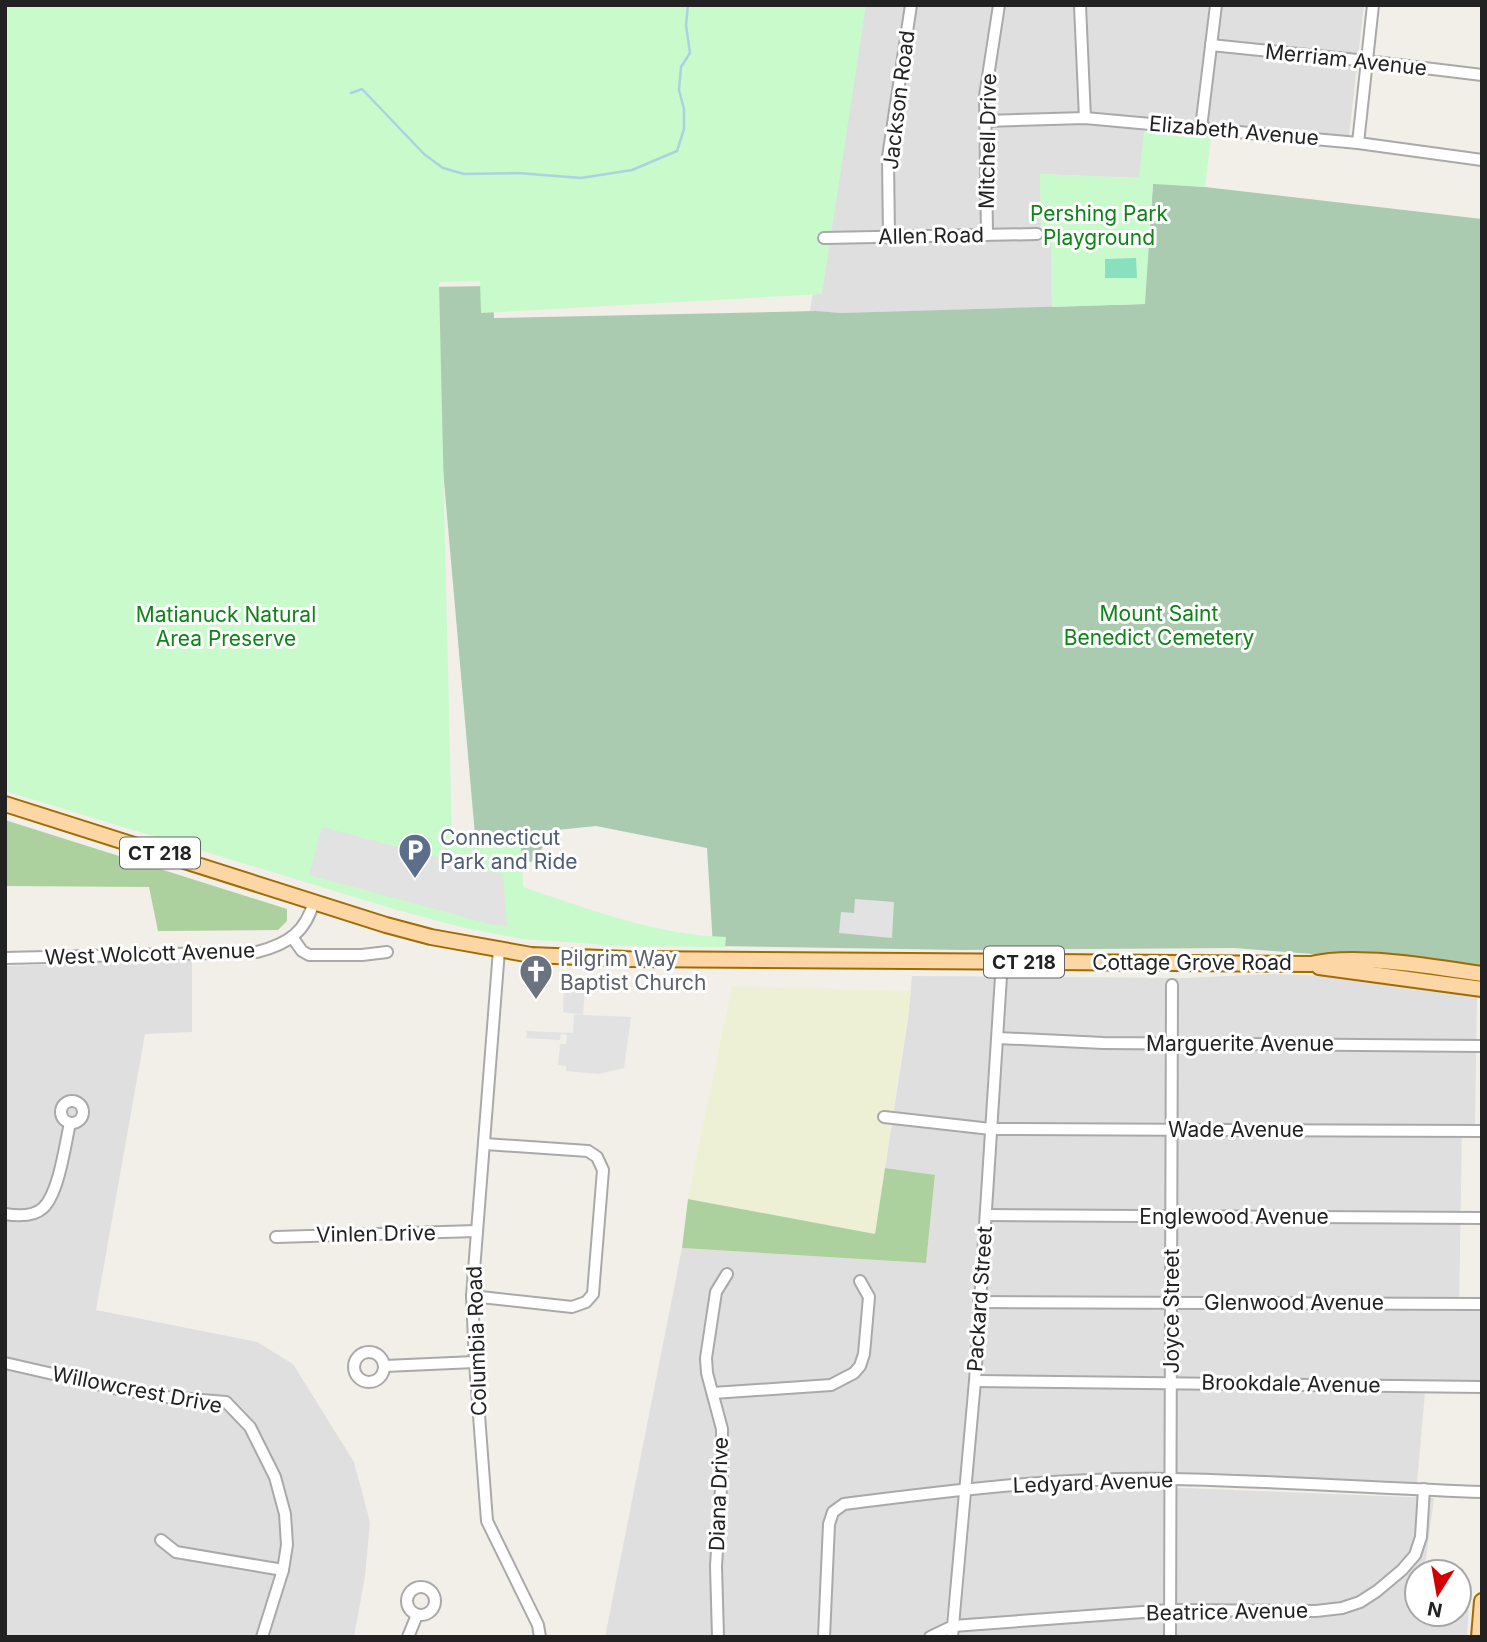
<svg xmlns="http://www.w3.org/2000/svg" width="1487" height="1642" viewBox="0 0 1487 1642" font-family="Inter,sans-serif">
  <style>
    .residential { fill: #e0dfdf }
    .farmland { fill: #eef0d5 }
    .forest { fill: #add19e }
    .cemetery { fill: #aacbaf }
    .park { fill: #c8facc }
    .pitch { fill: #88e0be }
    .parking { fill: #e2e2e2 }
    .lines { fill: none; stroke-linecap: round; stroke-linejoin: round }
    .stream { stroke: #aad3df; stroke-width: 2.5 }
    .minor-casing { stroke: #a9a9a9; stroke-width: 14 }
    .major-casing { stroke: #a06b00; stroke-width: 18 }
    .minor { stroke: #fff; stroke-width: 10 }
    .major { stroke: #fcd6a4; stroke-width: 14 }
    .labels { text-anchor: middle; stroke-width: 6; stroke-linejoin: round; paint-order: stroke }
    .shield { fill: #fff; stroke: #646464; stroke-width: 2 }
    .shield-label { font-size: 19px; font-weight: bold; fill: #222 }
    .street-label { font-size: 21px; fill: #222; stroke: #fff }
    .park-label { font-size: 21px; fill: #0c8416; stroke: #fff }
    .service-label { font-size: 21px; fill: #4e5e75; stroke: #fff; text-anchor: start }
    .worship-label { font-size: 21px; fill: #5b616d; stroke: #fff; text-anchor: start }
  </style>
  <rect width="100%" height="100%" fill="#f2efe9"/>
  <g class="residential">
    <path d="M857 5H1364L1349 136 1146 117 1140 178 1040 174 1041 242 1051 241 1052 307 841 313 810 311Z"/>
    <path d="M192 960V1032L145 1034 96 1310 257 1342 293 1364 354 1462 370 1522 365 1576 354 1637H5V966Z"/>
    <path d="M1270 974 1327 976 1477 996 1475 1126H1462L1459 1310H1482V1381H1426L1417 1483 1179 1474 961 1483 944 1637H605L682 1248 926 1263 935 1176 885 1168 908 1019 912 976 1185 978Z"/>
    <path d="M1158 1487 1434 1498 1426 1559 1419 1572H1417V1614H1459V1585L1470 1587 1467 1637H959L972 1495 1057 1489Z"/>
  </g>
  <path class="farmland" d="M732 986 911 991 875 1234 688 1199Z"/>
  <g class="forest">
    <path d="M5 820 287 909V921L278 930 158 931 149 887 5 886Z"/>
    <path d="M885 1168 935 1175 926 1263 682 1248 688 1199 875 1234Z"/>
  </g>
  <path class="cemetery" d="M1153 183 1205 187 1482 219V967L1234 948 963 950 713 946 707 848 596 826 557 830 531 862 475 835 427 287 492 286 494 318 816 311 841 313 1144 304Z"/>
  <g class="park">
    <path d="M5 5H866L822 294 481 313 480 281 439 282 452 842 521 843 523 887C589 909 655 935 726 937L725 947 622 946 522 939 465 928 397 910 5 791Z"/>
    <path d="M1144 132 1211 136 1205 187 1153 184 1145 304 1052 307 1051 242H1041L1040 174 1139 178Z"/>
  </g>
  <path class="pitch" d="M1136 258 1137 278H1105V259Z"/>
  <g class="parking">
    <path d="M322 827 503 875 507 927 490 924 309 875Z"/>
    <path d="M855 899 894 902 892 938 839 933 841 912 854 913Z"/>
    <path d="M577 976H586L583 1015 631 1017 624 1068 599 1074 566 1071V1066L558 1065 560 1044H566L567 1035 561 1034 560 1040 526 1038 527 1031 573 1033 574 1015H582L563 1012 564 988 576 987Z"/>
  </g>
  <g class="lines">
    <path class="stream" d="M351 93 362 89 424 154 443 168 464 174 518 173 581 178 632 170 677 151 684 129V109L679 90 681 67 690 53 686 25 688 5"/>
    <defs>
      <g id="minor">
        <path d="M1080 5 1085 118"/>
        <path d="M1211 45 1367 61 1482 75"/>
        <path d="M985 121 1085 118 1358 143 1482 160"/>
        <path d="M1201 128 1216 5"/>
        <path d="M1358 143 1373 5"/>
        <path d="M987 235 985 96 999 5"/>
        <path d="M824 238 1037 234"/>
        <path d="M889 238 888 157 911 5"/>
        <path d="M292 937 302 951 309 955H362L387 952"/>
        <path d="M499 950 472 1296 475 1362 487 1521 538 1625 540 1637"/>
        <path d="M5 958 257 952C288 944 306 932 314 901"/>
        <path d="M998 1038 1103 1043 1482 1046"/>
        <circle cx="72" cy="1112" r="11"/>
        <path d="M884 1117 991 1129 1482 1131"/>
        <path d="M5 1214C17 1216 33 1217 43 1208 59 1193 65 1145 70 1123"/>
        <path d="M986 1215 1482 1218"/>
        <path d="M276 1237 476 1231"/>
        <path d="M472 1296 572 1307 586 1302 593 1294 603 1170 597 1157 588 1151 485 1144"/>
        <path d="M979 1302 1482 1304"/>
        <circle cx="369" cy="1367" r="15"/>
        <path d="M5 1363 114 1388 166 1397 226 1402 250 1427 275 1477 285 1514 287 1545 283 1570 262 1637"/>
        <path d="M385 1366 475 1362"/>
        <path d="M975 1381 1482 1387"/>
        <path d="M713 1393 831 1385 854 1373 860 1366 864 1354 869 1297 860 1281"/>
        <path d="M161 1540 176 1552 283 1570"/>
        <circle cx="421" cy="1601" r="14"/>
        <path d="M408 1637 417 1615"/>
        <path d="M718 1637 716 1566 722 1472V1429L707 1373 706 1358 716 1292 727 1274"/>
        <path d="M824 1637 829 1524 833 1512 844 1504C953 1490 1062 1477 1173 1479 1276 1481 1379 1488 1482 1492"/>
        <path d="M930 1637 953 1626 1170 1610 1316 1611 1342 1608 1360 1602 1377 1591 1402 1570 1415 1555 1421 1537 1424 1489"/>
        <path d="M952 1637 975 1381 1002 961"/>
        <path d="M1170 1637 1172 985"/>
      </g>
      <g id="major">
        <path d="M5 804 386 925 431 937 531 955 626 959 1311 964C1356 953 1435 967 1482 974"/>
        <path d="M1319 967 1482 989"/>
        <path d="M1479 1637 1482 1601"/>
      </g>
    </defs>
    <use href="#minor" class="minor-casing"/>
    <use href="#major" class="major-casing"/>
    <use href="#minor" class="minor"/>
    <use href="#major" class="major"/>
  </g>
  <defs>
    <symbol id="parking-pin" viewBox="-11 -11 22 30"><path d="M0 17L-7.5 6A9.5 9.5 0 1 1 7.5 6Z" fill="#5c6f8a" stroke="#fff"/><path d="M-3.5-5.5H1a3.5 3.5 0 0 1 0 7H-1V5.5H-3.5ZM-1-3.4V-.6H.8a1.4 1.4 0 0 0 0-2.8Z" fill="#fff"/></symbol>
    <symbol id="church-pin" viewBox="-11 -11 22 30"><path d="M0 17L-7.5 6A9.5 9.5 0 1 1 7.5 6Z" fill="#6b7280" stroke="#fff"/><path d="M-1.2-6h2.4v3.5h3.3v2.4h-3.3V6h-2.4V-.1h-3.3v-2.4h3.3Z" fill="#fff"/></symbol>
  </defs>
  <g fill-rule="evenodd">
    <use href="#parking-pin" x="396" y="831" width="38" height="52"/>
    <use href="#church-pin" x="517" y="952" width="38" height="52"/>
  </g>
  <g class="labels">
    <g class="shield">
      <rect x="120" y="837.5" width="80" height="31" rx="5"/>
      <rect x="984" y="946.5" width="80" height="31" rx="5"/>
    </g>
    <g class="shield-label">
      <text x="160" y="860">CT 218</text>
      <text x="1024" y="969">CT 218</text>
    </g>
    <g class="street-label">
      <text transform="translate(1346 60) rotate(6)" y="7">Merriam Avenue</text>
      <text transform="translate(899 100) rotate(-83)" y="7">Jackson Road</text>
      <text transform="translate(1234 131) rotate(5)" y="7">Elizabeth Avenue</text>
      <text transform="translate(988 141) rotate(-89)" y="7">Mitchell Drive</text>
      <text transform="translate(931 236) rotate(-1)" y="7">Allen Road</text>
      <text transform="translate(150 954) rotate(-2)" y="7">West Wolcott Avenue</text>
      <text x="1192" y="970">Cottage Grove Road</text>
      <text x="1240" y="1051">Marguerite Avenue</text>
      <text x="1236" y="1137">Wade Avenue</text>
      <text x="1234" y="1224">Englewood Avenue</text>
      <text transform="translate(376 1234) rotate(-1)" y="7">Vinlen Drive</text>
      <text transform="translate(980 1299) rotate(-86)" y="7">Packard Street</text>
      <text x="1294" y="1310">Glenwood Avenue</text>
      <text transform="translate(1172 1311) rotate(-90)" y="7">Joyce Street</text>
      <text transform="translate(477 1341) rotate(-92)" y="7">Columbia Road</text>
      <text transform="translate(1291 1384) rotate(1)" y="7">Brookdale Avenue</text>
      <text transform="translate(137 1390) rotate(11)" y="7">Willowcrest Drive</text>
      <text transform="translate(1093 1483) rotate(-2)" y="7">Ledyard Avenue</text>
      <text transform="translate(719 1494) rotate(-88)" y="7">Diana Drive</text>
      <text transform="translate(1227 1612) rotate(-1)" y="7">Beatrice Avenue</text>
    </g>
    <g class="park-label">
      <text x="1099" y="221">Pershing Park<tspan x="1099" dy="24">Playground</tspan></text>
      <text x="1159" y="621">Mount Saint<tspan x="1159" dy="24">Benedict Cemetery</tspan></text>
      <text x="226" y="622">Matianuck Natural<tspan x="226" dy="24">Area Preserve</tspan></text>
    </g>
    <g class="service-label">
      <text x="440" y="845">Connecticut<tspan x="440" dy="24">Park and Ride</tspan></text>
    </g>
    <g class="worship-label">
      <text x="560" y="966">Pilgrim Way<tspan x="560" dy="24">Baptist Church</tspan></text>
    </g>
  </g>
  <rect width="1487" height="1642" fill="none" stroke="#222222" stroke-width="14"/>
  <g transform="translate(1438 1593) rotate(191)"><circle r="33" fill="#ffffff" stroke="#a7a7a7" stroke-width="2"/>
  <path d="M0-5L12 26L0 18L-12 26Z" fill="#d40000"/>
  <text y="-10" font-size="19" font-weight="bold" text-anchor="middle" fill="#222222">N</text>
  </g>
</svg>
